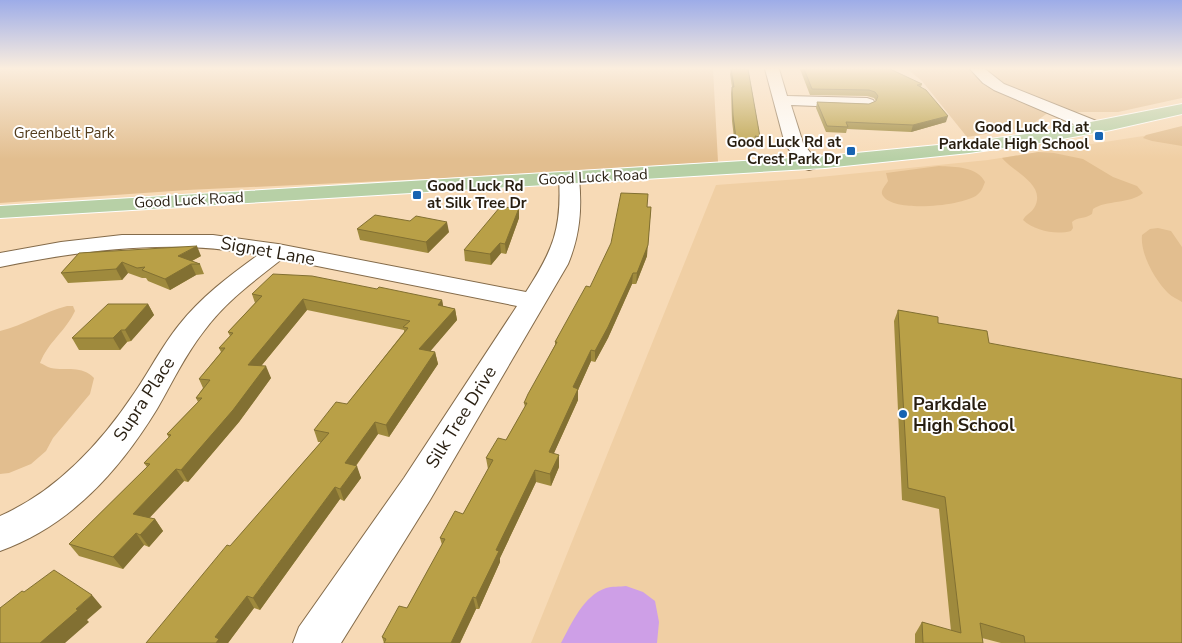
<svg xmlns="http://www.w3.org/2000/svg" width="1182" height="643" viewBox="0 0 1182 643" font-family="'Nunito Sans',sans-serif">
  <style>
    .built { fill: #f0cfa4 }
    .green { fill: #e2be8f }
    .water { fill: #ce9fe7 }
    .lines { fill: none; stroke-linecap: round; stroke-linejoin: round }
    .minor-casing { stroke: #846b4a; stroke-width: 2 }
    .major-casing { stroke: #fff; stroke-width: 2 }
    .minor { fill: #fff; fill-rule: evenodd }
    .major { fill: #b7d0a6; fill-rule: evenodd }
    .wall { fill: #9f8a3d }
    .shaded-wall { fill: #827032 }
    .building { fill: #b9a047; stroke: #827032 }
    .poi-dot { fill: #1663b2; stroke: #fff; stroke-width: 2 }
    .labels { text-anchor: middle; stroke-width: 4; stroke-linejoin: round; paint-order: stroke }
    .far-poi-label { font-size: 15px; font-weight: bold; fill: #281e10; stroke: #fff; text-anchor: end }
    .far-park-label { font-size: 15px; fill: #533c1c; stroke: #fff }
    .far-street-label { font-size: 15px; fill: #281e10; stroke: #fff }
    .street-label { font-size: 18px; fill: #281e10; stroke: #fff }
    .poi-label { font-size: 18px; font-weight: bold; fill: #281e10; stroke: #fff; text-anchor: start }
  </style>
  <rect width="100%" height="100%" fill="#f7dab6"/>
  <path class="built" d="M1182 130V643H531L716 185 800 179 988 160Z"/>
  <g class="green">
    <path d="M0 69H713L718 162 447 178 187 190 0 203Z"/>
    <path d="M907 69H1182V98L1118 112H1049L1034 123 1017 129 967 137 922 81Z"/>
    <path d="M1182 126V146L1152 141 1143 138 1146 135Z"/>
    <path d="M1038 152 1054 153 1083 159 1113 177 1137 186 1143 193C1130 204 1106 200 1093 209L1092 214C1085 219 1077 217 1072 222L1073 228 1071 231C1056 235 1035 231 1023 220 1026 214 1031 213 1034 208 1048 185 1012 171 1002 158Z"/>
    <path d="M939 166C955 167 977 166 985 182 983 187 982 191 977 195 963 206 890 214 882 194 881 189 886 185 888 181L886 173Z"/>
    <path d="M1158 228 1171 231 1182 247V302C1178 299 1172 297 1168 293 1155 280 1140 254 1142 235L1150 229Z"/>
    <path d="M67 306H73L75 311C65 332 48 342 40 363 43 364 47 367 51 368 66 371 82 365 94 378L90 394 53 438 46 451 31 464 9 473 0 474V331C24 325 44 312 67 306Z"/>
  </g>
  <path class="water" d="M626 586 643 592 655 601 659 622 657 643H561C572 623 583 596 606 588 612 586 620 587 626 586Z"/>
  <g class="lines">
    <defs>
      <g id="minor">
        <path d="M765 69H779L787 96 867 98 873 100 875 103 873 106 867 108 791 105 803 143 819 164 816 168 809 170 802 168 785 144Z"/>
        <path d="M970 69H985L1004 84 1104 124 1107 128 1104 132 1098 133 1092 132 994 90 983 83Z"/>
        <path d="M569 172 576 174 579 178C582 209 580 235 568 264L430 500 341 643H293L299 627 404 478 517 306 282 259C254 281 225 302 204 331 185 355 172 383 157 409 119 471 70 526 0 551V516C57 491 101 443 135 392 150 370 162 346 179 325 201 297 229 276 258 255 173 238 84 250 0 267V253L61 242 122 235H213L278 244 526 292C553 250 562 229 559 178L562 174Z"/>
      </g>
      <path id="major" d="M1182 104V114L1111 130 1040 143 969 153 825 168 0 218V206L825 156 969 142 1040 132Z"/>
    </defs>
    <use href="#minor" class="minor-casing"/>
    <use href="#major" class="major-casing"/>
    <use href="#minor" class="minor"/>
    <use href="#major" class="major"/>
  </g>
  <g class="wall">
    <path d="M731 69H748L760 137 759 143H755V147L735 146 732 121 731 93 732 87 730 74Z"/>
    <path d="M800 69H890L922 84 921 87 946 122 911 132 847 129 846 133 826 132 816 108 817 102 869 104 876 101 874 98 867 96 810 95Z"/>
    <path d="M647 207V256L636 284H632L608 338 595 362 591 361 578 390V400L554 453 559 467 551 486 536 482 500 558V562L479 609H476L460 643H384L382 637 407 608 442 545 440 538 463 514 488 469 486 458 506 440 525 407 524 403 555 345V342L590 287Z"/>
    <path d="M519 208V218L506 254 501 253 491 265 465 261 464 250Z"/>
    <path d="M357 229 449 232 428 253 360 240Z"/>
    <path d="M79 253 201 256 192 261 200 264 204 274 196 275 170 290 148 281 146 278H142L128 273 122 280 68 283 61 273Z"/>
    <path d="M377 289 442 300 443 306 455 309 457 320 430 351 435 352 438 364 389 437 378 434 356 466 361 478 344 501 340 499 260 610 254 608 228 643H146L321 442H318L314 430 347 404 404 332V330L307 310 261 366 271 378 239 422 188 482 184 481 149 518 155 519 163 531 149 547 144 545 123 569 79 556 69 544 147 467 144 463 169 438 167 434 198 402 196 398 203 388 199 379 221 352 219 348 230 336 228 332 255 303 252 294Z"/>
    <path d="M148 304 154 315 131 341 127 342 120 350H79L72 338Z"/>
    <path d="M898 310 938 323 989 343 1182 643H1001L982 638 983 643H915V634L922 622 951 631 939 509 902 500 894 321Z"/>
  </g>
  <g class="shaded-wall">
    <path d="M948 116 946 122 911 132 913 125Z"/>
    <path d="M651 207 647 256 636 284 637 273Z"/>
    <path d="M519 208V218L506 254 505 244Z"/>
    <path d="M447 222 449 232 428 253 426 242Z"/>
    <path d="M500 243 501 253 491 265 490 254Z"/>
    <path d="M197 246 201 256 182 266 178 256Z"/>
    <path d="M122 262 128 273 122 280 116 269Z"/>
    <path d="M191 264 196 275 170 290 165 279Z"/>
    <path d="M633 273 632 284 608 338 595 362V351Z"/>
    <path d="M303 299 307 310 253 376 248 365Z"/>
    <path d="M442 300 444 311 438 305Z"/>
    <path d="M148 304 154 315 131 341 125 330Z"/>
    <path d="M455 309 457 320 422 361 419 349Z"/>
    <path d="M121 330 127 342 120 350 113 338Z"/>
    <path d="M591 350V361L578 390V400L549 464V452L573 387Z"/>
    <path d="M435 352 438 364 389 437 386 425Z"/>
    <path d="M266 366 271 378 239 422 188 482 181 470Z"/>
    <path d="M375 422 378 434 349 475 345 463Z"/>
    <path d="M559 455V467L551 486 550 474Z"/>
    <path d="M357 466 361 478 344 501 340 489Z"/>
    <path d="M176 469 184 481 142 526 133 514Z"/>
    <path d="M535 470 536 482 500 558V562L479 609 476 598 496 550Z"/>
    <path d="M335 487 340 499 260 610 253 598Z"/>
    <path d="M155 519 163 531 149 547 140 535Z"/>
    <path d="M136 533 144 545 123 569 113 557Z"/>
    <path d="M92 595 102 607 87 620 89 622 65 643H40L76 609Z"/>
    <path d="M247 596 254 608 228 643H216L215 637Z"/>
    <path d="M473 597 476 609 460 643H451Z"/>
  </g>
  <g class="building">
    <path d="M731 69H748L760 137 755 136 756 140 736 139 733 115 732 87H734Z"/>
    <path d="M804 69H890L922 84 917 85 926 90 948 116 913 125 846 122 848 127 827 126 817 102 869 104 876 101 878 96 875 92 869 90 812 89Z"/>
    <path d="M621 193 648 194 647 207H651L648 245 637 273H633L608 327 595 351 591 350 573 387 578 389 549 452 559 455 550 474 535 470 496 550 499 551 476 598 473 597 451 643H384L386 639 382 637 399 606 407 608 445 539 440 538 455 511 463 514 493 460 486 458 498 438 506 440 527 403H524L528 394 557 342H555L586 286 590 287 611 243Z"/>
    <path d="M500 207 519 208 505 244 500 243 490 254 464 250Z"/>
    <path d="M375 215 410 221 416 216 447 222 426 242 357 229Z"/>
    <path d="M197 246 178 256 200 264H191L165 279 142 270 145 267 137 268 122 262 116 269 61 273 79 253Z"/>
    <path d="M273 274 312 276 377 289 379 287 442 300 438 305 455 309 419 349 435 352 386 425 375 422 345 463 357 466 340 489 335 487 253 598 247 596 215 637 219 639 216 643H146L227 545 230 546 329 433 314 430 336 402 347 404 408 328 403 327 410 321 303 299 248 365 266 366 233 410 181 470 176 469 133 514 155 519 140 535 136 533 113 557 69 544 150 464 144 463 171 435 167 434 202 398H196L210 380 199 379 225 348H219L233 333 228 332 262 296 252 294Z"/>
    <path d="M108 304H148L125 330H121L113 338H72Z"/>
    <path d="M898 310 938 317V323L987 331 989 343 1182 379V643H1025L1024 636 980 623 983 643H923L922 622 961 633 945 497 908 488Z"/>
    <path d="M54 570 92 595 76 609 78 610 40 643H0V608L22 591 24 592Z"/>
  </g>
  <linearGradient id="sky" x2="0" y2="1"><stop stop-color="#9dace8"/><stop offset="0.43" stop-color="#fbeede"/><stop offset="1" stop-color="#fbeede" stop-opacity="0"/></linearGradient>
  <rect width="1182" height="159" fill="url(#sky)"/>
  <g class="poi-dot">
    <rect x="1094" y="131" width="10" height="10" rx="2.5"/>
    <rect x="846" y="146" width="10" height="10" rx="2.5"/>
    <rect x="412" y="190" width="10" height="10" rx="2.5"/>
    <circle cx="903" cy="414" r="5"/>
  </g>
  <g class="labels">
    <g class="far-poi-label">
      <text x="1089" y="132">Good Luck Rd at<tspan x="1089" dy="17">Parkdale High School</tspan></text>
      <text x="841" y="147">Good Luck Rd at<tspan x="841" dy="17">Crest Park Dr</tspan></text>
      <text x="427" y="191" text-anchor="start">Good Luck Rd<tspan x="427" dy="17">at Silk Tree Dr</tspan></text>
    </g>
    <g class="far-park-label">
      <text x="64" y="138">Greenbelt Park</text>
    </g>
    <g class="far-street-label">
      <text transform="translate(593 177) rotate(-3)" y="5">Good Luck Road</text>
      <text transform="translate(189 200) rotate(-3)" y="5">Good Luck Road</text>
    </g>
    <g class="street-label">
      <text transform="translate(268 251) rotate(10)" y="6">Signet Lane</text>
      <text transform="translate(144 399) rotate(-57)" y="6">Supra Place</text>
      <text transform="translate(461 417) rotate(-58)" y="6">Silk Tree Drive</text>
    </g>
    <g class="poi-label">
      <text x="913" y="410">Parkdale<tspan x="913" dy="21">High School</tspan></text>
    </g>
  </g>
</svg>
